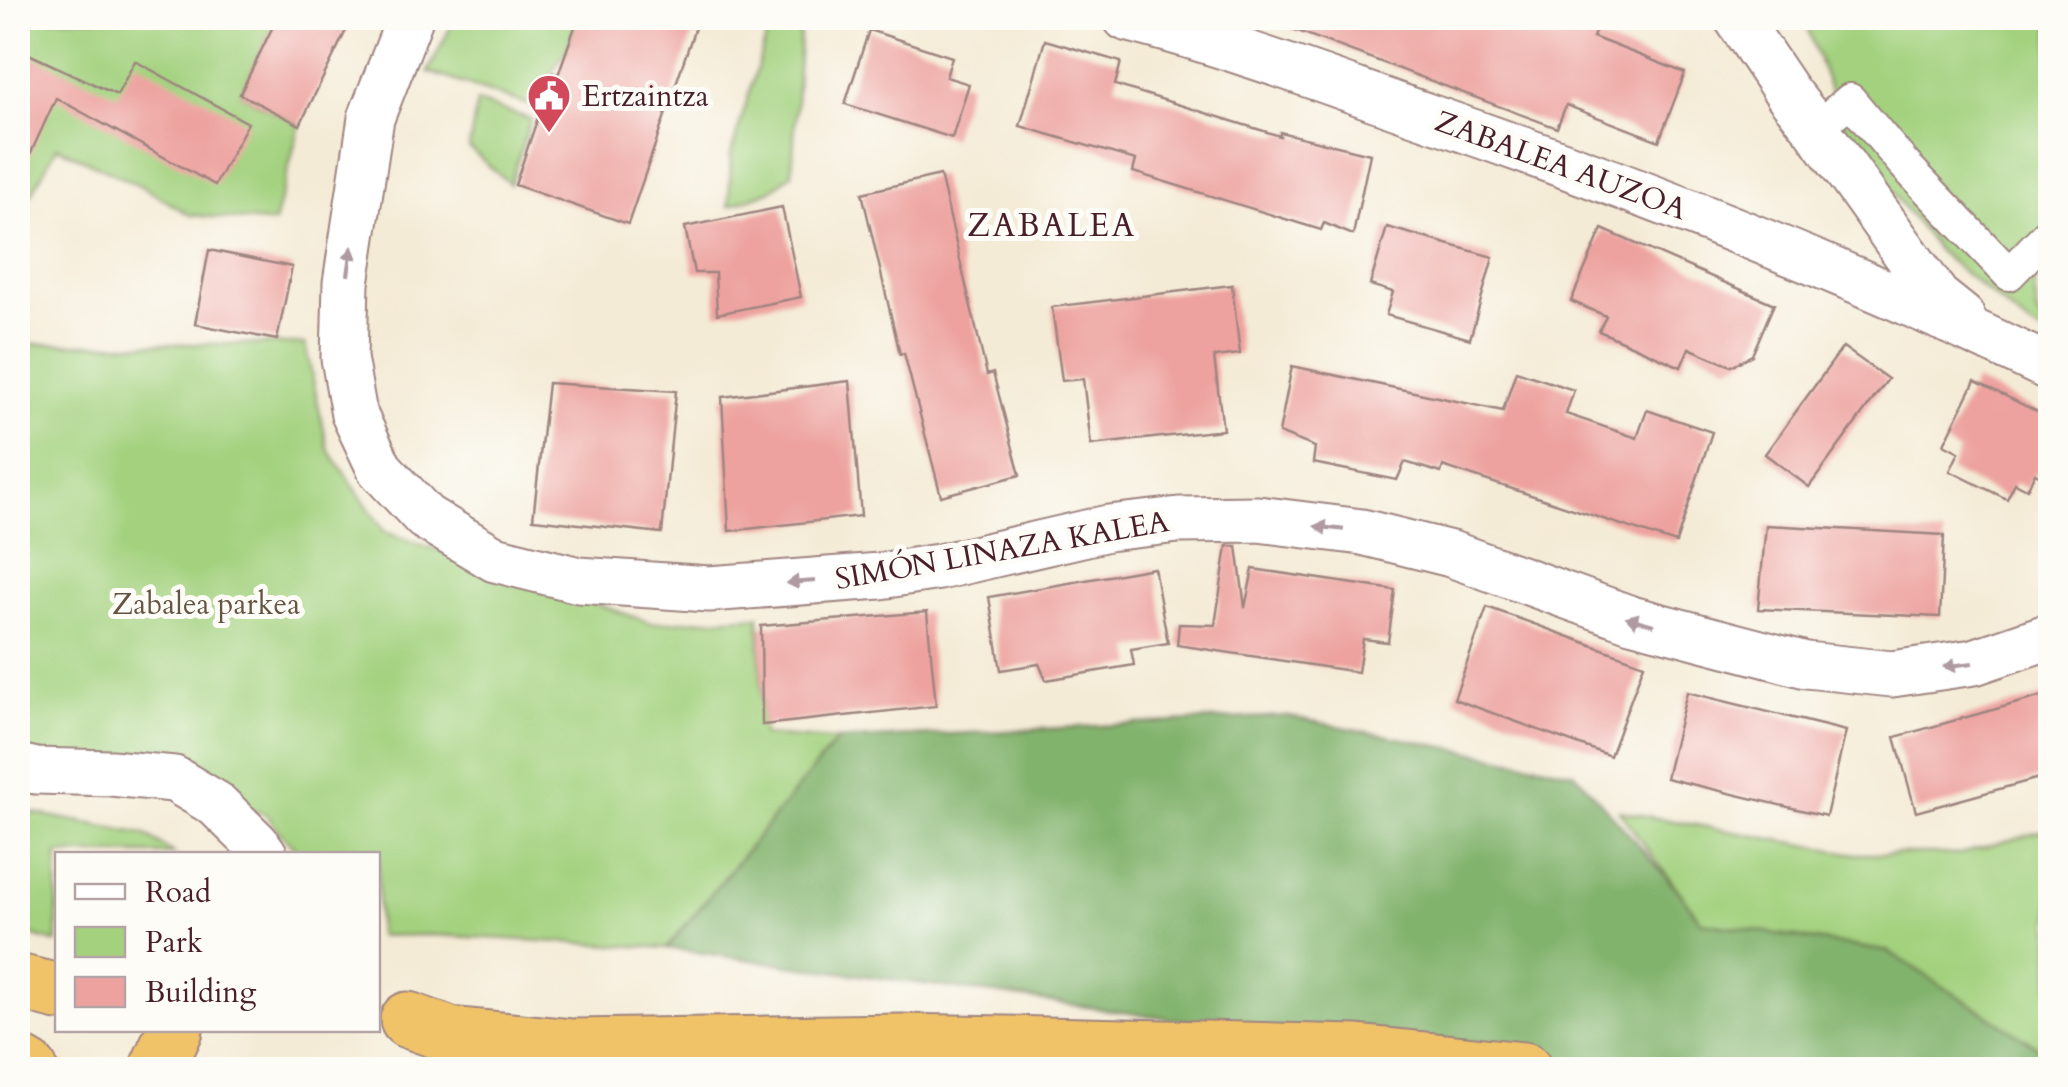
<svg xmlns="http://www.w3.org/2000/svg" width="2068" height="1087" viewBox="0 0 2068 1087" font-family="Cardo,serif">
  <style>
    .green { fill: #a3d17e; stroke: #767854; stroke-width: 2.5 }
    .forest { fill: #82b36d; stroke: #66694c; stroke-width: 2.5 }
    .building { fill: #eda29f }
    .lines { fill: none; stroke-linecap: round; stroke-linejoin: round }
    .pedestrian-casing { stroke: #9f8580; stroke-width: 36 }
    .minor-casing { stroke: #9f8580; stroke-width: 49 }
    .trunk-casing { stroke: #9f8580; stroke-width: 59 }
    .pedestrian { stroke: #fff; stroke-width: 32 }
    .minor { stroke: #fff; stroke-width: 45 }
    .trunk { stroke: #f1c369; stroke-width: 55 }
    .oneway { fill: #ae9aa0 }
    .labels { text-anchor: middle; stroke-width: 10; stroke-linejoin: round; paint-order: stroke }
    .poi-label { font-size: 30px; fill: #4a1f2b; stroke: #fdfcf7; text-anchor: start }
    .street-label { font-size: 30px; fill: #4a1f2b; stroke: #fdfcf7 }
    .park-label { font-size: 30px; fill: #655444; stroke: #fdfcf7 }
    .neighbourhood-label { font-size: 32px; letter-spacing: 2.5px; fill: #4a1f2b; stroke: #fdfcf7 }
  </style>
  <rect width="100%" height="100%" fill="#fdfcf7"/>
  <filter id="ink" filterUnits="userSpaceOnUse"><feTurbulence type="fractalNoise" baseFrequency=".01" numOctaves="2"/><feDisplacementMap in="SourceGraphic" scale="20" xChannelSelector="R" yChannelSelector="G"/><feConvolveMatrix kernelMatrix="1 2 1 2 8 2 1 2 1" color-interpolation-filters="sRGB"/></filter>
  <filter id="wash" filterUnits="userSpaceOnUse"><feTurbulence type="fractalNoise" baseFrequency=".0048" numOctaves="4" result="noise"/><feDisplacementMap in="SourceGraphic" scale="40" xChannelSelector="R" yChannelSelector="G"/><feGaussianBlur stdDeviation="2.25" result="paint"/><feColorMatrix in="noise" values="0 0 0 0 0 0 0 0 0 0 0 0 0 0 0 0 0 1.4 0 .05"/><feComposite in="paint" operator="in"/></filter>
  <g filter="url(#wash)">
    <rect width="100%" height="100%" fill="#f4ebd6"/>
    <g class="green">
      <path d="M18 18H277L240 94 300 125 274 223 190 215 143 187 57 147 18 219Z"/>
      <path d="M455 18H578L567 49 542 87 535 107 428 72Z"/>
      <path d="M772 18H801L792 174 770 191 729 206 731 154Z"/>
      <path d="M1804 18H2050V258L2033 276 2038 316 2050 325V339L2025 323 1938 251 1844 130Z"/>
      <path d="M477 102 531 119 510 184 469 148Z"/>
      <path d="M18 344H305L328 449 385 532 652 623 759 616 763 735 837 740 667 948 432 935 378 936V854H302L283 837 266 814 18 750Z"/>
      <path d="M18 810 144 834 175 854H58L57 943 18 931Z"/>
      <path d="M1619 811 1856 854H1960L2050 829V1055L1889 952 1702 922Z"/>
    </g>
    <path class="forest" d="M1286 716 1574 772 1677 889 1702 922 1889 952 2050 1055V1069H1529L667 948 837 740Z"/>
    <g id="blocks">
      <g class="building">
        <path d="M277 18H352L300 125 240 94Z"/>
        <path d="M578 18H665L695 28 628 224 515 185 553 73 558 75Z"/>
        <path d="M1271 18H1601L1593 37 1685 73 1659 141 1566 105 1557 128 1271 21Z"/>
        <path d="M869 30 952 57 946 77 969 84 952 138 845 104Z"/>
        <path d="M1045 40 1121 62 1115 85 1280 136V132L1370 154 1353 235 1324 223 1321 230 1133 172 1136 160 1020 126Z"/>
        <path d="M18 49 117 95 135 61 248 123 215 185 56 98 18 181Z"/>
        <path d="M940 175 987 375 993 373 1020 475 941 496 904 353 900 354 862 193Z"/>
        <path d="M782 207 801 297 717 314 715 273H694L685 227Z"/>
        <path d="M1387 227 1493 257 1470 339 1386 315 1393 292 1370 285Z"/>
        <path d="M1602 229 1774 304 1752 355 1731 366 1689 348 1681 367 1599 331 1606 316 1571 301Z"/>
        <path d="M209 250 292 267 277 340 195 324Z"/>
        <path d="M1232 285 1240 354 1214 357 1223 430 1091 445 1083 379 1062 381 1052 307Z"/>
        <path d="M1843 347 1888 379 1809 487 1765 454Z"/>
        <path d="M1292 366 1503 411 1516 371 1574 390 1566 414 1637 438 1647 410 1712 432 1676 543 1443 466 1441 473 1405 462 1397 480 1313 463 1315 447 1279 433Z"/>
        <path d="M850 381 861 516 729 531 722 397Z"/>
        <path d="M1975 381 2050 418V481L2035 473 2027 489 2015 483 2007 499 1950 471 1959 452 1944 444Z"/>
        <path d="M548 383 676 391 662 533 533 519Z"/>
        <path d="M1766 525 1944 535 1940 617 1758 609Z"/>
        <path d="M1227 546H1237L1245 608 1253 569 1395 590 1388 642 1363 639 1358 672 1177 645 1179 624 1215 625Z"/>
        <path d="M1154 568 1168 643 1131 649 1134 665 1046 680 1039 664 1001 670 989 597Z"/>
        <path d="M1487 607 1644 664 1610 756 1454 699Z"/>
        <path d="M927 612 936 706 762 725 761 626Z"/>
        <path d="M1687 692 1846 731 1826 816 1666 778Z"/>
        <path d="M2050 694V775L1916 812 1895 737Z"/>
      </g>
    </g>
  </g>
  <g filter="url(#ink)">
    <use href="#blocks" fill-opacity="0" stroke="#9f8580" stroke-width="2.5"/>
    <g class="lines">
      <defs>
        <path id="pedestrian" d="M1816 128 1850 100 1903 163 2009 274 2050 232"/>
        <g id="minor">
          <path d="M410 18 371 118 346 283 344 358 354 414 380 469 425 517 495 559 579 580 709 589 880 576 939 567 1108 528 1179 520 1258 519 1362 532 1451 554 1631 619 1806 665 1892 674 1974 662 2050 636"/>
          <path d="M1126 18C1229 44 1329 82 1429 117 1641 190 1849 271 2050 368"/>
          <path d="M1737 18 1789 95 1816 128 1937 297 1962 317"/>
          <path d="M18 767 36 771 111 773 174 779 216 804 256 843 264 854"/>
        </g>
        <g id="trunk">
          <path d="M18 982 58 992"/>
          <path d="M408 1020 450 1035 573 1047 900 1042 1007 1044 1357 1053 1524 1070"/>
          <path d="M18 1063 30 1070"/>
          <path d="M157 1070 175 1030"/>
        </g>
      </defs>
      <use href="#pedestrian" class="pedestrian-casing"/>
      <use href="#minor" class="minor-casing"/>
      <use href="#trunk" class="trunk-casing"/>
      <use href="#pedestrian" class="pedestrian"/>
      <use href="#minor" class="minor"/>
      <use href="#trunk" class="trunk"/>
    </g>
    <defs><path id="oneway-solid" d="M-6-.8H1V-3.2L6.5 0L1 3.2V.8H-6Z" transform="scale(2.5)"/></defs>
    <g class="oneway">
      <use href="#oneway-solid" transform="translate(350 261) rotate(-82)"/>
      <use href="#oneway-solid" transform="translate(1329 528) rotate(-173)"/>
      <use href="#oneway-solid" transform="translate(801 582) rotate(176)"/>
      <use href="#oneway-solid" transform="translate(1640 621) rotate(-164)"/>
      <use href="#oneway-solid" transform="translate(1958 665) rotate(172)"/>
    </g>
  </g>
  <defs>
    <symbol id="civic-pin" viewBox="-11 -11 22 30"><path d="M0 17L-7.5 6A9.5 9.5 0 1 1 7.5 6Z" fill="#d1495b" stroke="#fdfcf7"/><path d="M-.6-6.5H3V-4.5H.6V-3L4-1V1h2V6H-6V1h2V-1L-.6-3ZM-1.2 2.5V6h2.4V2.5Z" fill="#fff"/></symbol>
  </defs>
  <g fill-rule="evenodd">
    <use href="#civic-pin" x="524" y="71" width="50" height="68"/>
  </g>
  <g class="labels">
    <g class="poi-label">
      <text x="582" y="106">Ertzaintza</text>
    </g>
    <g class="street-label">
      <text transform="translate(1561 165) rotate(20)" y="10">ZABALEA AUZOA</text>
      <text transform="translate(1002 550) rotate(-10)" y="10">SIMÓN LINAZA KALEA</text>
    </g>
    <g class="park-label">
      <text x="206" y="614">Zabalea parkea</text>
    </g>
    <g class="neighbourhood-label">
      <text x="1052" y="236">ZABALEA</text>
    </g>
  </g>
  <rect width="2068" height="1087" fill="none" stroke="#fdfcf7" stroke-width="60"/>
  <rect x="55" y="852" width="325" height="180" fill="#fdfcf7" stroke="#b5a4a5" stroke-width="2.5"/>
  <rect x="75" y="884" width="50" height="15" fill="#ffffff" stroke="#b5a4a5" stroke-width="2.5"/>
  <text x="145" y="902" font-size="30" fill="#4a1f2b">Road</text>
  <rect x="75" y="927" width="50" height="30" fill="#a3d17e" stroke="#b5a4a5" stroke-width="2.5"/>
  <text x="145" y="952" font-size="30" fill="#4a1f2b">Park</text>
  <rect x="75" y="977" width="50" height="30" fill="#eda29f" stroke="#b5a4a5" stroke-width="2.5"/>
  <text x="145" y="1002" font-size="30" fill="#4a1f2b">Building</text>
</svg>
